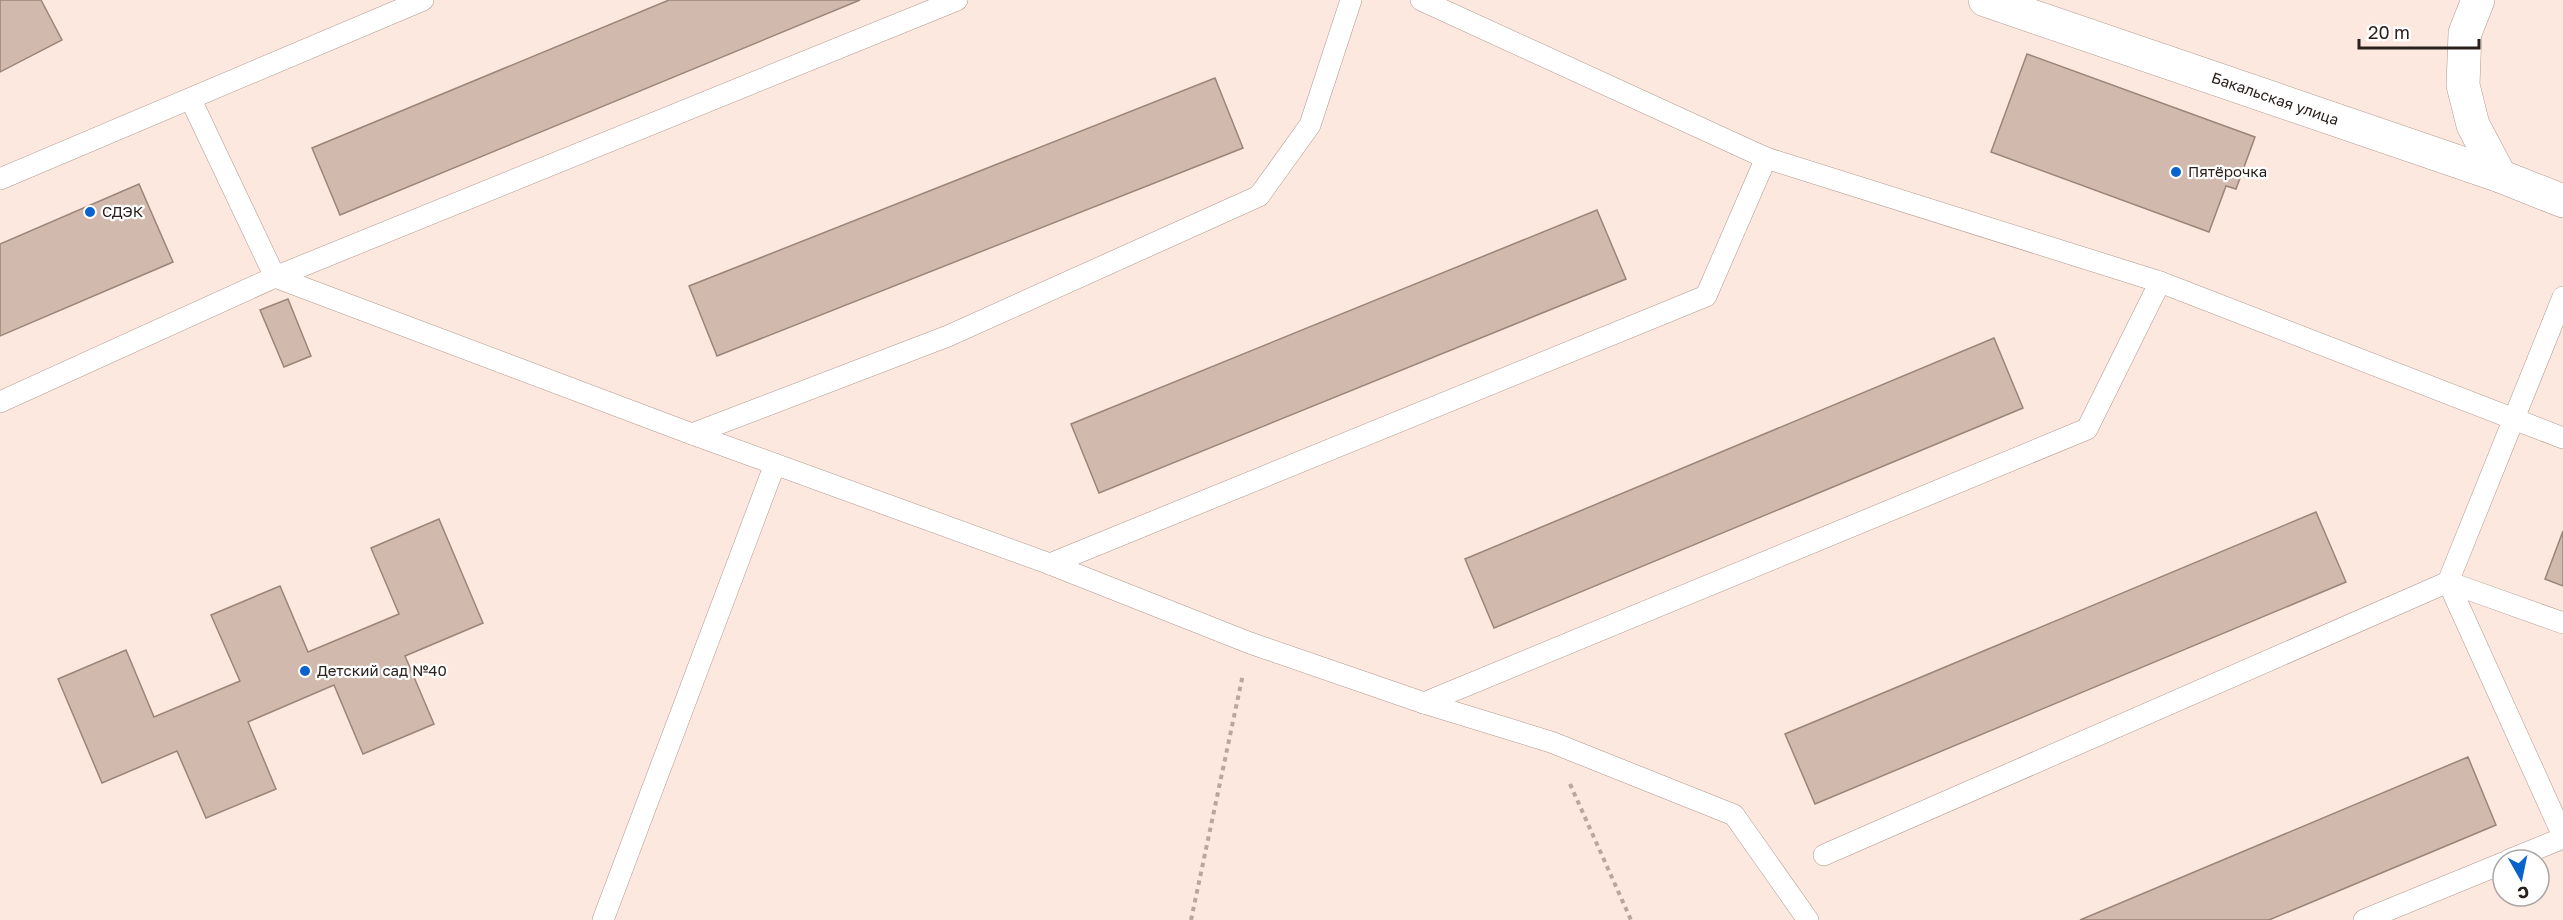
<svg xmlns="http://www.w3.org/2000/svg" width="2563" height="920" viewBox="0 0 2563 920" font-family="'Golos Text',sans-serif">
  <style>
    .building { fill: #d2b9ad; stroke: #9b8479; stroke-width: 1.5 }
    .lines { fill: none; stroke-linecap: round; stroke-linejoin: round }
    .service-casing { stroke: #b0988c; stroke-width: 22 }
    .secondary-casing { stroke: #b0988c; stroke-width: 34 }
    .path { stroke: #b8a79f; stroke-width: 4; stroke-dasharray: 4.5 4.5; stroke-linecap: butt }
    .service { stroke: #fff; stroke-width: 21 }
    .secondary { stroke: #fff; stroke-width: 33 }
    .poi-dot { fill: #0863cc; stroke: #fff; stroke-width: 2 }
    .labels { text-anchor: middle; stroke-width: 4.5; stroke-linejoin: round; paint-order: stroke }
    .street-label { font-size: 15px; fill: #2a211c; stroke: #fff }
    .poi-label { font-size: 15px; fill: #2a211c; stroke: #fff; text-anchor: start }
  </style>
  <rect width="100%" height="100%" fill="#fde8df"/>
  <g class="building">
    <path d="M0 0H41L62 40 0 72Z"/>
    <path d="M669 0H860L340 215 312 148Z"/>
    <path d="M2027 54 2255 137 2236 189 2226 186 2209 232 1991 152Z"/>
    <path d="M1215 78 1243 148 717 356 689 286Z"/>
    <path d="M139 184 173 262 0 336V244Z"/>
    <path d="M1597 210 1626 279 1099 493 1071 424Z"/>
    <path d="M288 299 311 356 284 367 260 310Z"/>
    <path d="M1994 338 2023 408 1494 628 1465 559Z"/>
    <path d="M2316 512 2346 582 1815 804 1785 734Z"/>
    <path d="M439 519 483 623 405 656 434 724 363 754 334 685 248 722 276 789 206 818 177 751 102 783 58 679 126 650 154 717 240 681 211 615 280 586 308 652 399 614 371 548Z"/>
    <path d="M2563 531V586L2545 579Z"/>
    <path d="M2468 757 2496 825 2269 920H2080Z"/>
  </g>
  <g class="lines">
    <defs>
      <g id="service">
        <path d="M1421 0 1766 158 2160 282 2563 438"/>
        <path d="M191 100 275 277 692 434 1050 564 1250 643 1424 703 2087 429 2160 282"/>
        <path d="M0 179 423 0"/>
        <path d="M2563 297 2448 582 2563 836"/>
        <path d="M0 402 275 277 957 0"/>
        <path d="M692 434 948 336 1259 196 1310 125 1351 0"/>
        <path d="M1050 564 1706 296 1766 158"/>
        <path d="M1424 703 1551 742 1734 815 1808 920"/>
        <path d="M1824 855 2448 582 2563 623"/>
        <path d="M2509 860 2563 838"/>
        <path d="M603 920 775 464"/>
        <path d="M2364 920 2503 863"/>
      </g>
      <g id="secondary">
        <path d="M1985 0 2500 176 2563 201"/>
        <path d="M2478 0 2465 33 2463 85 2473 125 2500 176"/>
      </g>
    </defs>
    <use href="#service" class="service-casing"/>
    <use href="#secondary" class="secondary-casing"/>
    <g class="path">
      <path d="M1570 784 1631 920"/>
      <path d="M1191 920 1243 674"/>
    </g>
    <use href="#service" class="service"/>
    <use href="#secondary" class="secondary"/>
  </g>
  <g class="poi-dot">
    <circle cx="2176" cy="172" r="6"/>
    <circle cx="90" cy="212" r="6"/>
    <circle cx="305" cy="671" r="6"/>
  </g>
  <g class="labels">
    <g class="street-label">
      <text transform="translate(2275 99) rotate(19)" y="5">Бакальская улица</text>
    </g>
    <g class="poi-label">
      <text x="2188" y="177">Пятёрочка</text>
      <text x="102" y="217">СДЭК</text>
      <text x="317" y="676">Детский сад №40</text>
    </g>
  </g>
  <g transform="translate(2521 878) rotate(171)"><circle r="28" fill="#ffffff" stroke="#aaa6a4" stroke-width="1.5"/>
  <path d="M0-4.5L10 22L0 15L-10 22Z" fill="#0863cc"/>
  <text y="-9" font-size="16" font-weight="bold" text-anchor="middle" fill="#2a211c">С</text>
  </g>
  <path d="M2359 39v9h120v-9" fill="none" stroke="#2a211c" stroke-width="3"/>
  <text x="2368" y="39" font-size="18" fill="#2a211c" stroke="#ffffff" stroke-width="4.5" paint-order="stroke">20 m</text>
</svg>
